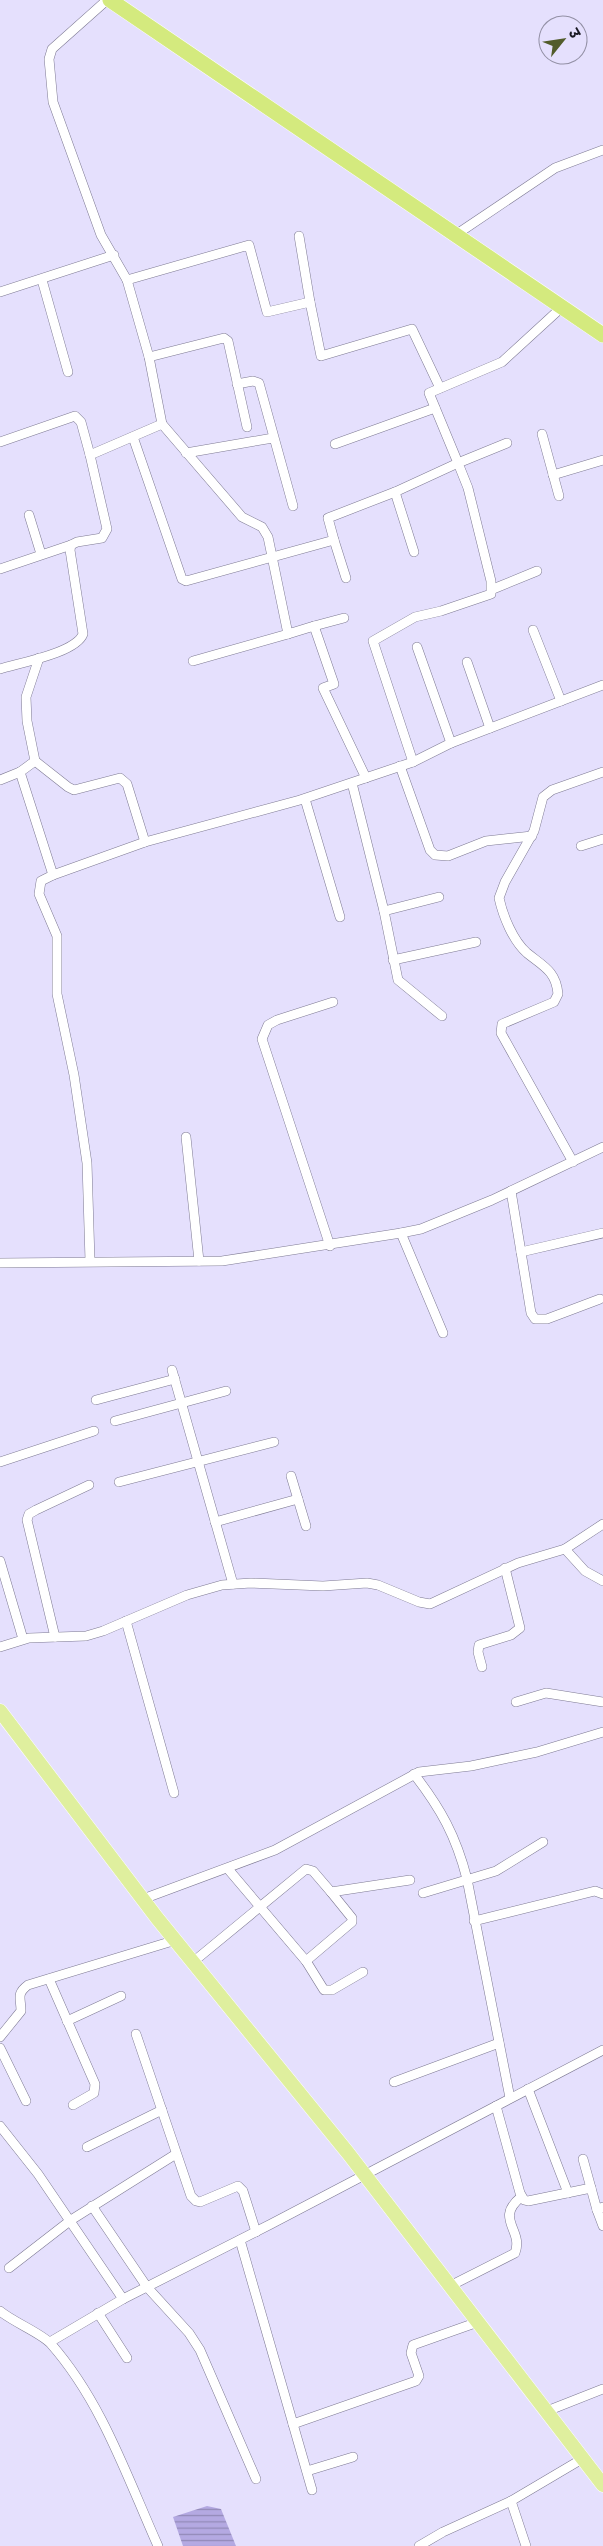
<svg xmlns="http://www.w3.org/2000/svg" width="603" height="2546" viewBox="0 0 603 2546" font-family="Poppins,'Noto Sans Devanagari',sans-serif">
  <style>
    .water { fill: url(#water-rules) }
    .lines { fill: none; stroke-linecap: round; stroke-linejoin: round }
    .minor-casing { stroke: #7e7a93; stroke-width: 10 }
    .primary-casing { stroke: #fff; stroke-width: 15 }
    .trunk-casing { stroke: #fff; stroke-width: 16 }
    .minor { stroke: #fff; stroke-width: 9 }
    .primary { stroke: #dfef9e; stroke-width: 14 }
    .trunk { stroke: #d4ea7e; stroke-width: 15 }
  </style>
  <defs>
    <pattern id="water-rules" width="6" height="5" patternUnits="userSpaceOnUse" patternTransform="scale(1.25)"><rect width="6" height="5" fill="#b4a9e2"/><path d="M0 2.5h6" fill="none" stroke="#9289b7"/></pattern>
  </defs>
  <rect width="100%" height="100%" fill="#e5e0fd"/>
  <path class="water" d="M207 2506 221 2509 236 2546H183L173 2517Z"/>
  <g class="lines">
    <defs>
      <g id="minor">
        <path d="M107 0 52 49 49 59 53 102 101 235 127 280 149 357 162 424 242 517 262 527 268 537 288 634 314 626 334 684 323 688 366 778"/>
        <path d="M457 234 555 168 603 150"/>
        <path d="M299 236 310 302"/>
        <path d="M42 280 68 372"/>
        <path d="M127 280 249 245 267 312 310 302 321 356 412 329 440 388"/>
        <path d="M0 292 114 255"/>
        <path d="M149 357 224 338 228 341 247 427"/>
        <path d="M237 384 253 381 259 383 293 506"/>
        <path d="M542 434 559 496"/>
        <path d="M133 437 182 579 186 581 334 540 328 518 395 492 458 463 429 393 502 362 562 307"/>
        <path d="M0 442 75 416 81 422 90 455"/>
        <path d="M335 444 435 408"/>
        <path d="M186 453 273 438"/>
        <path d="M553 475 603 460"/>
        <path d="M395 492 414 552"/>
        <path d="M29 515 41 554"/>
        <path d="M334 540 346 578"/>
        <path d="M0 569 71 545"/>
        <path d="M493 589 537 571"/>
        <path d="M314 626 344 618"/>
        <path d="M533 630 561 701"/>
        <path d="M417 647 451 743"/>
        <path d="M39 658 26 697 27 721 35 761 20 772 53 875 41 881 39 894 57 936V994L74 1075 87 1163 90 1261"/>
        <path d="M193 661 288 634"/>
        <path d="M467 662 490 728"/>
        <path d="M0 669C19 663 76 653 83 634L70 550 71 545 77 542 102 538 107 529 90 455 162 424"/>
        <path d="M35 761 68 787 74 790 120 778 127 784 145 842"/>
        <path d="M413 762 373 641 415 617 441 611 491 594V581L468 488 458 463 507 443"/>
        <path d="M400 766 430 850 435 855 448 856 486 841 532 836"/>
        <path d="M0 780 20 772"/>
        <path d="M352 783 384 911 398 980 442 1016"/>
        <path d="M305 799 340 917"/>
        <path d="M581 846 603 839"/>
        <path d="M53 875 145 842 300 800 413 762 451 743 603 685"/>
        <path d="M384 911 439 897"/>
        <path d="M393 960 476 942"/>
        <path d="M186 1137 199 1261"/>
        <path d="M573 1162 501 1033 502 1024 554 1002 558 994C556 971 543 966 527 953 513 941 503 916 499 898L505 882 534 831 543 797 552 790 603 772"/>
        <path d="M511 1191 531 1313 535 1319H547L600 1299"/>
        <path d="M401 1233 443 1333"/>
        <path d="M330 1246 262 1039 268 1025 277 1020 333 1002"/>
        <path d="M521 1252 603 1233"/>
        <path d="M0 1263 222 1261 401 1233 421 1229 492 1200 603 1147"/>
        <path d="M172 1370 233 1584"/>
        <path d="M96 1400 175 1379"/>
        <path d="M115 1421 226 1391"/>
        <path d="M0 1462 94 1431"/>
        <path d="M291 1476 306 1526"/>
        <path d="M119 1482 274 1442"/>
        <path d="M215 1522 298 1499"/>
        <path d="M565 1549 585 1571 603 1581"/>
        <path d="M0 1561 23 1639"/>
        <path d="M126 1621 174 1793"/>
        <path d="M55 1637 27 1520 29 1514 36 1510 89 1485"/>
        <path d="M0 1647 29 1638 86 1636 103 1631 187 1595 222 1585 251 1583 323 1586 367 1583 378 1585 419 1602 430 1604 518 1563 565 1549 603 1524"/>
        <path d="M482 1667 478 1652 479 1645 511 1635 520 1628 505 1568"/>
        <path d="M516 1702 546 1693 603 1702"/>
        <path d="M414 1774C441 1809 456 1836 467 1879L510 2098"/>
        <path d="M228 1869 306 1961 324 1990H332L363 1972"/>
        <path d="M423 1893 496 1871 543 1842"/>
        <path d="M143 1899 275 1850 419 1772 471 1766 537 1752 603 1732"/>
        <path d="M474 1921 595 1891 603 1894"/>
        <path d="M306 1961 352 1922V1918L331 1892"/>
        <path d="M193 1962 306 1869 313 1871 331 1892 410 1880"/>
        <path d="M49 1979 95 2084 94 2093 73 2105"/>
        <path d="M67 2021 121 1996"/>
        <path d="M136 2034 191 2196 196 2201 200 2202 238 2186 243 2191 256 2232"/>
        <path d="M0 2037 21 2011C21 1998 16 1994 28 1985L176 1940"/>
        <path d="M0 2048 26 2101"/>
        <path d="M394 2082 499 2043"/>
        <path d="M528 2089 568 2193"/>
        <path d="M496 2106 520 2193 524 2200 528 2201 591 2188 597 2210 603 2207"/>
        <path d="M0 2126 38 2174 123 2299"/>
        <path d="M87 2147 162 2110"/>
        <path d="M583 2159 591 2188"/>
        <path d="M92 2206 147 2287 189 2333 200 2350 256 2479"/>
        <path d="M597 2210 603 2226"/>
        <path d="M240 2240 312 2490"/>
        <path d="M9 2268 71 2220 176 2154"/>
        <path d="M450 2286 515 2253C524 2230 494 2219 521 2197"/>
        <path d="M0 2311C13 2322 43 2334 51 2344 102 2402 127 2477 158 2546"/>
        <path d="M98 2313 127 2358"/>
        <path d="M50 2342 123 2299 271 2224 603 2050"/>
        <path d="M547 2411 603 2389"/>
        <path d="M293 2424 416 2381 419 2376 411 2353 413 2345 478 2322"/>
        <path d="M307 2471 353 2457"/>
        <path d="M511 2501 526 2546"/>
        <path d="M419 2546 443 2532 511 2501 582 2459"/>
      </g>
      <path id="primary" d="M0 1711 157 1918 348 2153 603 2485"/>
      <path id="trunk" d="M110 0 603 335"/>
    </defs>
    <use href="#minor" class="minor-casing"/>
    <use href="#primary" class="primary-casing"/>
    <use href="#trunk" class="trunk-casing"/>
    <use href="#minor" class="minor"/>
    <use href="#primary" class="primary"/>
    <use href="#trunk" class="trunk"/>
  </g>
  <g transform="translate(563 40) rotate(60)"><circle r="24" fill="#e5e0fd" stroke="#9390a5"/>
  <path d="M0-4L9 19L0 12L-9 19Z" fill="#525c2b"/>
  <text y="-8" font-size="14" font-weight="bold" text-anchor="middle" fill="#191822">उ</text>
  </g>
</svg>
